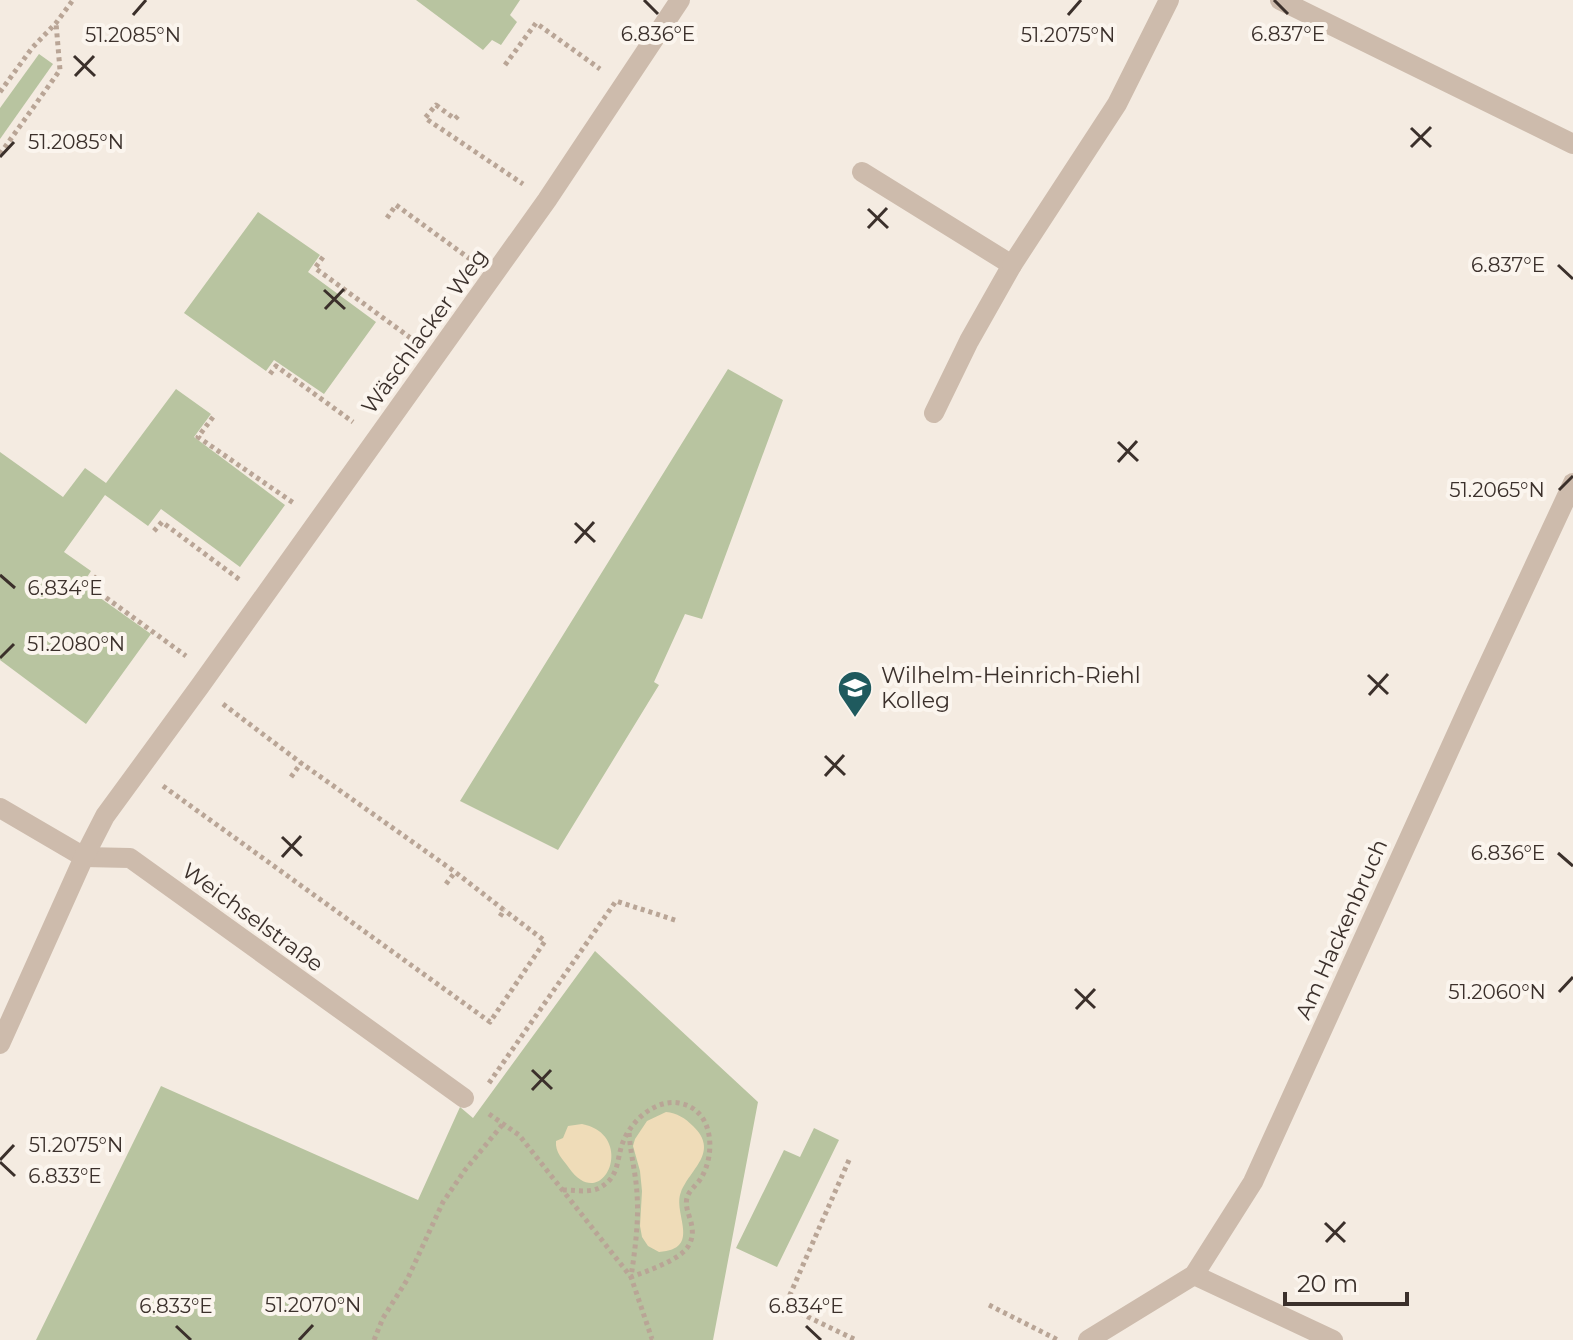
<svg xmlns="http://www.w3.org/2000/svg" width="1573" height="1340" viewBox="0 0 1573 1340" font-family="Montserrat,sans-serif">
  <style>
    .green { fill: #b8c4a0 }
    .sand { fill: #efdcb8 }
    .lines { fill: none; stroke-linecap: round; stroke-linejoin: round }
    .path { stroke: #b9a596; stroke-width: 5; stroke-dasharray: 4 4; stroke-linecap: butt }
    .service { stroke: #cdbbac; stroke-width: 20 }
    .minor { stroke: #cdbbac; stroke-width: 20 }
    .ticks { fill: none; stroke: #3b302b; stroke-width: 3 }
    .labels { text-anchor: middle; stroke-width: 8; stroke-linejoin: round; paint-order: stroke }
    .street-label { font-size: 22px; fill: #3b302b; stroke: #fbf5ee }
    .poi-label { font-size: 22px; fill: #3b302b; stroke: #fbf5ee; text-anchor: start }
    .ticks-label { font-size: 20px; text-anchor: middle; fill: #3b302b; stroke: #fbf5ee; stroke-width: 8; stroke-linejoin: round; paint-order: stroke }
  </style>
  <rect width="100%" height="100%" fill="#f4ebe1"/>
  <g class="green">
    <path d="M416 0H520L510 15 517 22 501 45 492 40 483 50Z"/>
    <path d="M39 54 53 64 0 139V108Z"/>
    <path d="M258 212 320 255 308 272 376 322 324 394 274 360 266 371 184 313Z"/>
    <path d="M728 369 783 400 702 619 685 614 654 682 659 685 558 850 460 801Z"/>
    <path d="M176 389 211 414 194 437 285 505 240 567 161 509 148 526 105 495 64 552 91 571 82 585 151 634 86 724 0 660V452L63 497 85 468 106 483Z"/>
    <path d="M595 951 758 1102 713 1340H36L161 1086 418 1200 460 1107 473 1118Z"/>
    <path d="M814 1128 839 1140 777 1267 736 1248 784 1150 800 1157Z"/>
  </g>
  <g class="sand">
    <path d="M666 1112C677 1113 685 1118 693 1126 720 1152 690 1169 681 1192 672 1213 703 1249 659 1252L648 1246 642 1237 640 1226 642 1191 640 1171 633 1146 635 1139 647 1121Z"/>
    <path d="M582 1124C638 1135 603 1216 569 1168 563 1159 555 1153 556 1141L563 1138 568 1126Z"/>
  </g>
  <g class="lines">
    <g class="path">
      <path d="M505 65 536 23 600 69"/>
      <path d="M0 92 32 48 56 23 73 0"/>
      <path d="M458 116 455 119 436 105 425 118 523 184"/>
      <path d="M0 154 60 70 56 23"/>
      <path d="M387 218 396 205 470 259"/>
      <path d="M323 257 315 268 412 339"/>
      <path d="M270 374 276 366 353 422"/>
      <path d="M213 417 198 437 295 504"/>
      <path d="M154 531 162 522 240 580"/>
      <path d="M97 576 90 586 186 656"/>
      <path d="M223 704 301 763 455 872 504 910 499 918"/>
      <path d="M291 777 301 763"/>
      <path d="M163 786 490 1022 545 941 504 910"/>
      <path d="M446 884 455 872"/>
      <path d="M489 1083 616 901 678 921"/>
      <path d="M489 1114 519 1135 631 1277 652 1339 656 1340"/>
      <path d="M849 1160 785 1306 856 1340"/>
      <path d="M563 1190C573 1190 589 1193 599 1188 620 1177 616 1160 623 1142 631 1121 655 1099 679 1103 714 1109 716 1154 701 1178 697 1185 689 1190 687 1198 683 1212 699 1226 689 1245 681 1260 647 1271 631 1277 635 1250 639 1221 637 1194 636 1173 630 1153 629 1131"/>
      <path d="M989 1305 1058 1340"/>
      <path d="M374 1340 383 1318 407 1280 443 1202 465 1170 503 1124"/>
    </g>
    <g class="service">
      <path d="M862 172 1012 265 969 341 934 413"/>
      <path d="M84 857 130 858 464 1098"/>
    </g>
    <g class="minor">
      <path d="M1280 0 1573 144"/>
      <path d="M1012 265 1117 104 1169 0"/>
      <path d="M0 808 84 857"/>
      <path d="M0 1044 84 857 105 816 200 686 547 200 680 0"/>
      <path d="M1194 1275 1333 1340"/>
      <path d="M1088 1340 1194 1275 1253 1182 1472 700 1573 483"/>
    </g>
  </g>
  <path class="ticks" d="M644 0 658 14M1274 0 1288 14M133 15 146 0M1068 15 1081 0M74 56 95 76M75 76 94 56M1411 128 1431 147M1411 147 1431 127M0 157 14 142M868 209 888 228M868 228 887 208M1558 265 1573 279M324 290 345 309M325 309 344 289M1118 442 1138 461M1118 462 1137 441M1559 490 1573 476M575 523 595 542M575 543 594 522M0 575 15 588M0 658 14 644M1368 675 1388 694M1369 695 1388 674M825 756 845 775M825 776 844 755M282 837 302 856M1558 853 1573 866M282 857 301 836M1075 989 1095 1008M1559 992 1573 977M1076 1009 1095 989M532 1070 552 1089M532 1090 551 1070M0 1160 14 1145M0 1162 15 1176M1325 1223 1345 1242M1326 1242 1345 1222M176 1326 191 1340M806 1326 821 1340M299 1340 313 1325"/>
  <defs>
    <symbol id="school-pin" viewBox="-11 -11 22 30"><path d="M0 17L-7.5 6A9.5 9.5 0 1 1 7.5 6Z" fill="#1f5a5e" stroke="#fbf5ee"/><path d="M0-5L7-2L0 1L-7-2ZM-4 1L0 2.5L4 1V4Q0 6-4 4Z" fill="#fff"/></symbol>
  </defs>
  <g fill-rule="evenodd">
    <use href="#school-pin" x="835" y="668" width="40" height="54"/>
  </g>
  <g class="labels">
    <g class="street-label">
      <text transform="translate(424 331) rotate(-54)" y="8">Wäschlacker Weg</text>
      <text transform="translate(253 917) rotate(36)" y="8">Weichselstraße</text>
      <text transform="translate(1341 929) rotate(-66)" y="8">Am Hackenbruch</text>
    </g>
    <g class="poi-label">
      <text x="881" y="683">Wilhelm-Heinrich-Riehl<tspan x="881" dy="25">Kolleg</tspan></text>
    </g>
  </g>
  <g class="ticks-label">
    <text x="658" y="41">6.836°E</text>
    <text x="1288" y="41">6.837°E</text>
    <text x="133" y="42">51.2085°N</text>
    <text x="1068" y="42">51.2075°N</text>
    <text x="76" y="149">51.2085°N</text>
    <text x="1508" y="272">6.837°E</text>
    <text x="1497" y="497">51.2065°N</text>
    <text x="65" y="595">6.834°E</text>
    <text x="76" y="651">51.2080°N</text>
    <text x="1508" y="860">6.836°E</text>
    <text x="1497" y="999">51.2060°N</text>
    <text x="76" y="1152">51.2075°N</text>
    <text x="65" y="1183">6.833°E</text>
    <text x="313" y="1312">51.2070°N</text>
    <text x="176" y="1313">6.833°E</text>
    <text x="806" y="1313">6.834°E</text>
  </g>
  <path d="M1285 1292v12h122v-12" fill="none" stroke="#3b302b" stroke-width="4"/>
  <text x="1297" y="1292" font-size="24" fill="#3b302b" stroke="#fbf5ee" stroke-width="6" paint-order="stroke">20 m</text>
</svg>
